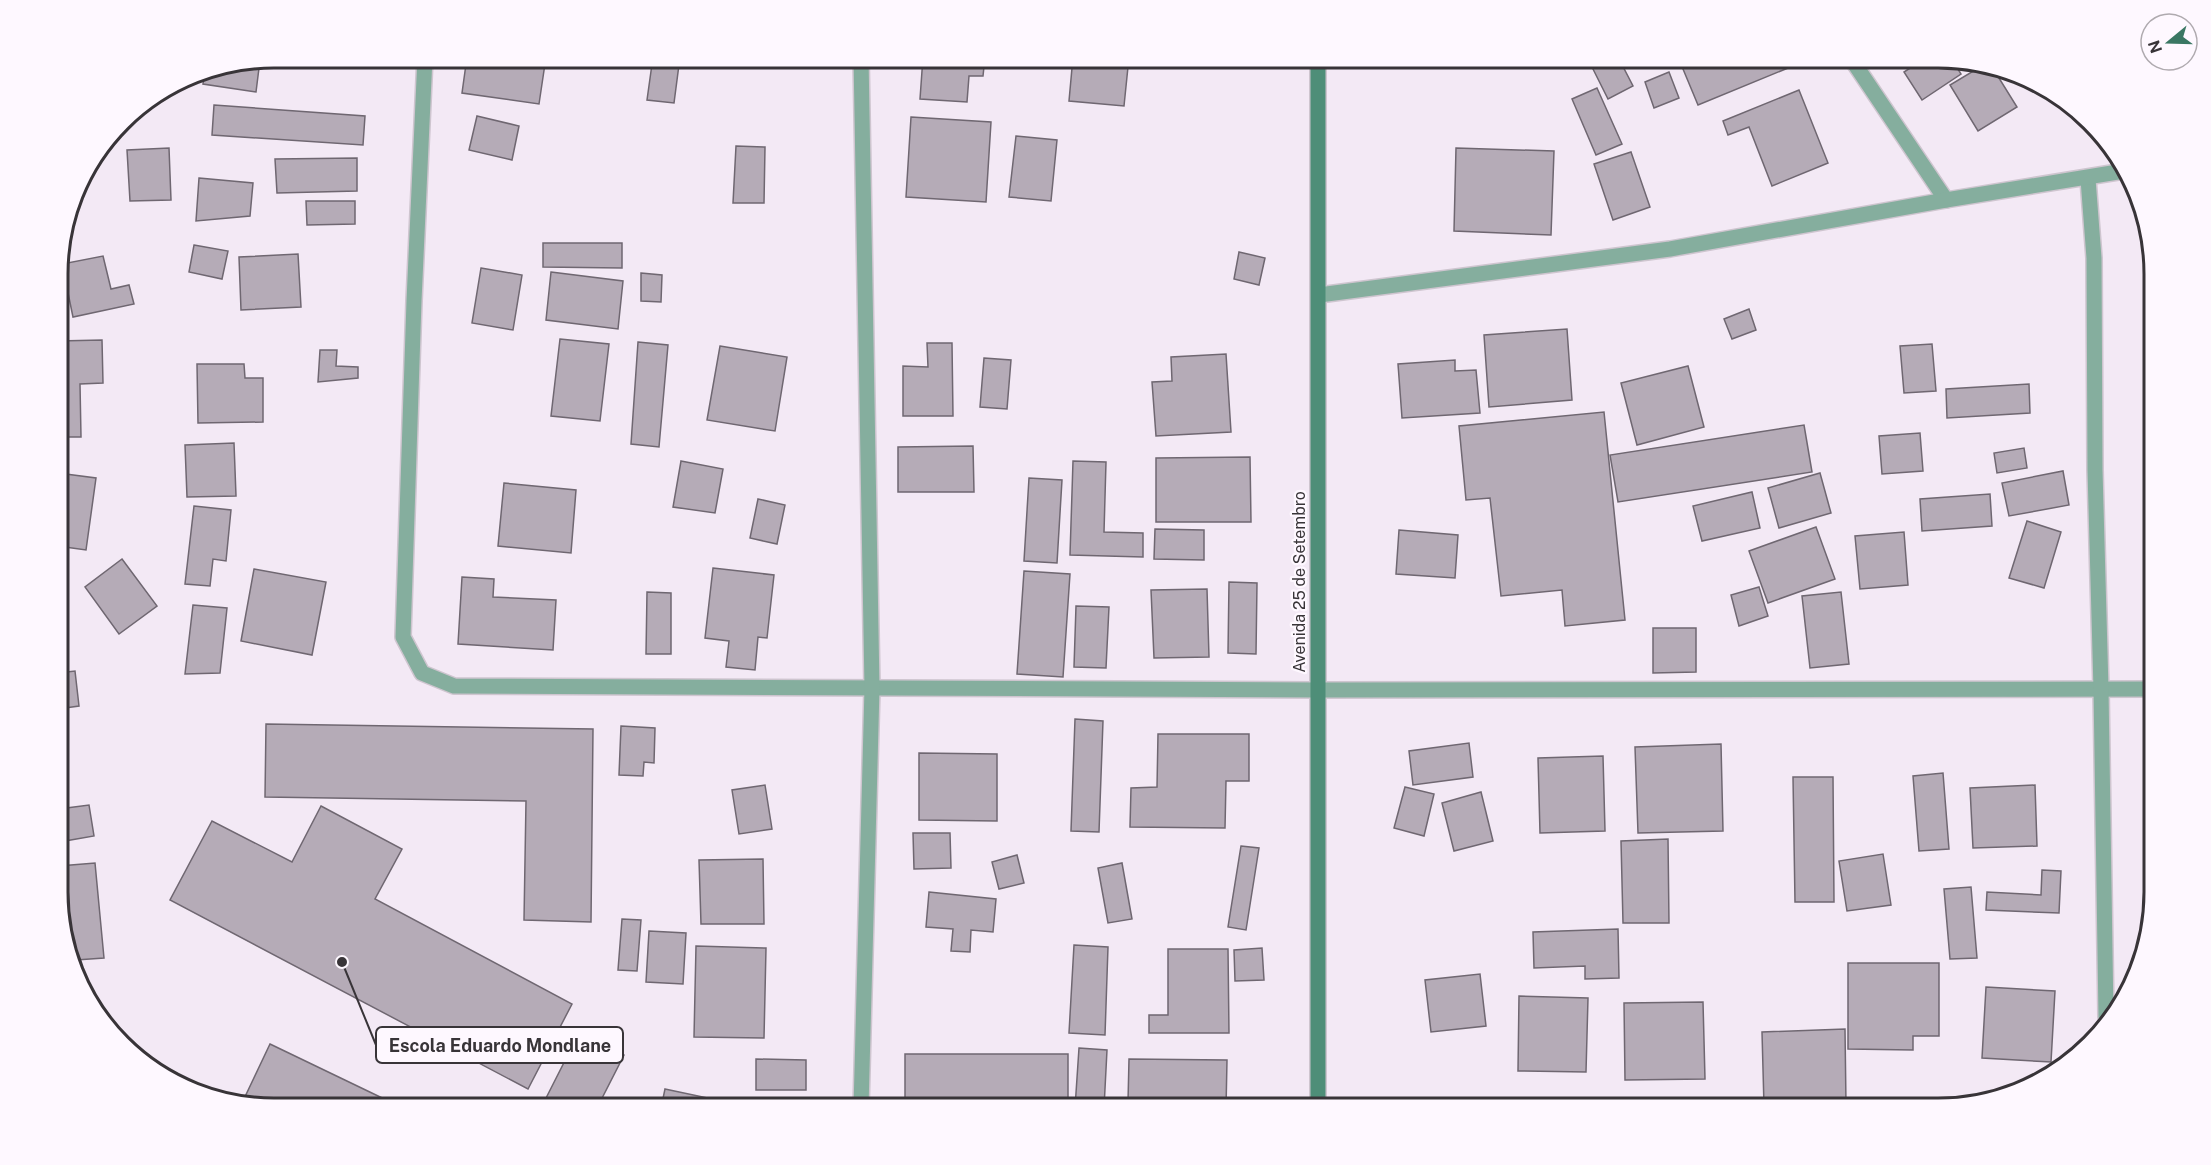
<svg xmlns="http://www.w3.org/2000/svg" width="2211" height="1165" viewBox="0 0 2211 1165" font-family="'Public Sans',sans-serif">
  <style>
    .building { fill: #b5abb7; stroke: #6f6771; stroke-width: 1.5 }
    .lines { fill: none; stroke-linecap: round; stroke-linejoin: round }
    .street-casing { stroke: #cec5cf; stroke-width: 18 }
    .secondary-casing { stroke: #cec5cf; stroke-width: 18 }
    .street { stroke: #85ae9e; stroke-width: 15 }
    .secondary { stroke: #4e8e78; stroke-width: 15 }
    .labels { text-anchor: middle; stroke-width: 4.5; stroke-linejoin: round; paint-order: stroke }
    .street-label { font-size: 16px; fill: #383438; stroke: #fef8ff }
    .rim { fill: none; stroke: #383438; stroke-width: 3 }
    .leader { fill: none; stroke: #383438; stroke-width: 2 }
    .callout-dot { fill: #383438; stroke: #fef8ff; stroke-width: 2 }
    .callout { fill: #fef8ff; stroke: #383438; stroke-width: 2 }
    .callout-label { font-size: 18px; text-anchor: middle; font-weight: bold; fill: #383438 }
  </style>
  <rect width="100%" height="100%" fill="#f3e9f5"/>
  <g class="building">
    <path d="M467 57H546L539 104 462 93Z"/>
    <path d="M599 57H627V61Z"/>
    <path d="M653 57H680L674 103 647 100Z"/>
    <path d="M923 57H985L983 76H969L967 102 920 99Z"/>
    <path d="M1073 57H1129L1124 106 1069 101Z"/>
    <path d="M1587 57H1618L1633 86 1608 99Z"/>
    <path d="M1678 57H1783L1788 68 1698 105Z"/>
    <path d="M1927 57 1953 61 1961 74 1922 100 1904 72Z"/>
    <path d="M260 60 256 92 203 84 205 71Z"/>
    <path d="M1980 67 1994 70 2017 107 1978 131 1950 85Z"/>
    <path d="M1669 72 1679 98 1654 108 1645 82Z"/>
    <path d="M1597 88 1622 144 1596 155 1572 99Z"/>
    <path d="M1799 90 1828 163 1772 186 1749 127 1728 135 1723 121Z"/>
    <path d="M214 105 365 116 363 145 212 135Z"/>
    <path d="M477 116 519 126 512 160 469 150Z"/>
    <path d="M911 117 991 122 986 202 906 197Z"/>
    <path d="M1016 136 1057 140 1051 201 1009 197Z"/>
    <path d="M736 146 765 147 764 203H733Z"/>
    <path d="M169 148 171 200 130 201 127 150Z"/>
    <path d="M1456 148 1554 151 1551 235 1454 231Z"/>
    <path d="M1631 152 1650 207 1613 220 1594 164Z"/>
    <path d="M357 158V191L277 193 275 159Z"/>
    <path d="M199 178 253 183 250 216 196 221Z"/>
    <path d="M306 201H355V224L307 225Z"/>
    <path d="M543 243H622V268L543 267Z"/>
    <path d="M194 245 228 251 222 279 189 272Z"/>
    <path d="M1239 252 1265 258 1259 285 1234 279Z"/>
    <path d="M298 254 301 307 241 310 239 257Z"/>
    <path d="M103 256 111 289 129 285 134 304 73 317 62 264Z"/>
    <path d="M481 268 522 275 513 330 472 323Z"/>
    <path d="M551 272 623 281 618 329 546 320Z"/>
    <path d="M641 273 662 275 661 302 641 301Z"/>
    <path d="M1749 309 1756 330 1732 339 1724 319Z"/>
    <path d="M1567 329 1572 400 1489 407 1484 335Z"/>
    <path d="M560 339 609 344 600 421 551 416Z"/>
    <path d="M102 340 103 383 80 384 81 437H58V341Z"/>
    <path d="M638 342 668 345 659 447 631 444Z"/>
    <path d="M927 343H952L953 416H903V366L928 367Z"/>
    <path d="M1932 344 1936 391 1904 393 1900 346Z"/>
    <path d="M720 346 787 357 775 431 707 420Z"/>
    <path d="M320 350H337L336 366 358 367V378L318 382Z"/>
    <path d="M1226 354 1231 432 1156 436 1152 382 1172 381 1171 357Z"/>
    <path d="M984 358 1011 360 1007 409 980 407Z"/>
    <path d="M1455 360V371L1476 370 1480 413 1402 418 1398 364Z"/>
    <path d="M197 364H244L245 378H263V422L198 423Z"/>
    <path d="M1688 366 1704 427 1637 445 1621 383Z"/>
    <path d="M2029 384 2030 413 1947 418 1946 389Z"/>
    <path d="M1604 412 1625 620 1565 626 1562 590 1501 596 1490 498 1466 500 1459 426Z"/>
    <path d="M1804 425 1812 472 1618 502 1610 455Z"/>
    <path d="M1920 433 1923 471 1882 474 1879 436Z"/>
    <path d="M234 443 236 496 187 497 185 445Z"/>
    <path d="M973 446 974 492H898V447Z"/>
    <path d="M2024 448 2027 468 1997 473 1994 453Z"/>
    <path d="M1250 457 1251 522H1156V458Z"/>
    <path d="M681 461 723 469 715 513 673 507Z"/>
    <path d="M1073 461 1106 462 1104 532 1143 533V557L1070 555Z"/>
    <path d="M2063 471 2069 505 2009 516 2002 483Z"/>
    <path d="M58 473 96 478 86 550 58 546Z"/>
    <path d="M1820 473 1831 513 1779 528 1768 488Z"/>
    <path d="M1029 478 1062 480 1057 563 1024 561Z"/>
    <path d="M504 483 576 490 571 553 498 546Z"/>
    <path d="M1752 492 1760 528 1702 541 1693 506Z"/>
    <path d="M1990 494 1992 526 1922 531 1920 499Z"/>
    <path d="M758 499 785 505 777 544 750 538Z"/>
    <path d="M194 506 231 510 226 561 213 559 210 586 185 584Z"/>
    <path d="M2027 521 2061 532 2044 588 2009 578Z"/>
    <path d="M1816 527 1835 579 1768 603 1749 551Z"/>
    <path d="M1155 529 1204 530V560L1154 559Z"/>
    <path d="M1399 530 1458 535 1455 578 1396 574Z"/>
    <path d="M1904 532 1908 585 1860 589 1855 536Z"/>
    <path d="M122 559 157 606 119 634 85 587Z"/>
    <path d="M713 568 774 575 767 638 758 637 755 670 726 667 729 641 705 638Z"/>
    <path d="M254 569 326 582 312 655 241 641Z"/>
    <path d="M1024 571 1070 574 1063 677 1017 674Z"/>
    <path d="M462 577 494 579 493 597 556 600 553 650 458 644Z"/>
    <path d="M1229 582 1257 583 1256 654 1228 653Z"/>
    <path d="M1759 587 1768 616 1739 626 1731 595Z"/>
    <path d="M1207 589 1209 657 1154 658 1151 590Z"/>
    <path d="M647 592 671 593V654H646Z"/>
    <path d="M1841 592 1849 664 1810 668 1802 596Z"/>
    <path d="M193 605 227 608 220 673 185 674Z"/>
    <path d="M1076 606 1109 607 1106 668 1074 667Z"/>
    <path d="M1653 628H1696V672L1653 673Z"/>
    <path d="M75 671 79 706 58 709V673Z"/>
    <path d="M1075 719 1103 721 1099 832 1071 831Z"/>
    <path d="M266 724 593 729 591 922 524 920 526 801 265 797Z"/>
    <path d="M621 726 655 728 654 763 644 762 643 776 619 775Z"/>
    <path d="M1158 734H1249V781H1226L1225 828 1130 827 1131 788 1157 787Z"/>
    <path d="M1469 743 1473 777 1413 785 1409 751Z"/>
    <path d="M1721 744 1723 831 1638 833 1635 747Z"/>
    <path d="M919 753 997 754V821L919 820Z"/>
    <path d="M1603 756 1605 831 1540 833 1538 758Z"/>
    <path d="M1943 773 1949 849 1919 851 1913 776Z"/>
    <path d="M1793 777H1833L1834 902H1795Z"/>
    <path d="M765 785 772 829 739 834 732 790Z"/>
    <path d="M2035 785 2037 846 1973 848 1970 788Z"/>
    <path d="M1405 787 1434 794 1424 836 1394 828Z"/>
    <path d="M1481 792 1493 841 1454 851 1442 803Z"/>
    <path d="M89 805 94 836 59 842V809Z"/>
    <path d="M321 806 402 849 375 899 572 1004 528 1089 170 900 212 821 292 862Z"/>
    <path d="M913 833H950L951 868 914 869Z"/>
    <path d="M1668 839 1669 923H1623L1621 841Z"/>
    <path d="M1241 846 1259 848 1246 930 1228 927Z"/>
    <path d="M1883 854 1891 905 1847 911 1839 861Z"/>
    <path d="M1017 855 1024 883 999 889 992 862Z"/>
    <path d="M763 859 764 924H701L699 860Z"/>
    <path d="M95 863 104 958 76 960 59 920V866Z"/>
    <path d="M1122 863 1132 919 1108 923 1098 868Z"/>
    <path d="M2042 870 2061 871 2059 913 1986 910 1987 892 2041 895Z"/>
    <path d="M1971 887 1977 958 1950 959 1944 889Z"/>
    <path d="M929 892 996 899 993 932 971 930 970 952 951 951 953 929 926 927Z"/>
    <path d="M622 919 641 920 637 971 618 970Z"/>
    <path d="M2141 926 2146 927 2140 950Z"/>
    <path d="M1618 929 1619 978 1585 979V966L1534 968 1533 932Z"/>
    <path d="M649 931 686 933 683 984 646 982Z"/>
    <path d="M1074 945 1108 947 1105 1035 1069 1033Z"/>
    <path d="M696 946 766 948 764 1038 694 1037Z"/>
    <path d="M1262 948 1264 980 1235 981 1234 950Z"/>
    <path d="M1168 949H1228L1229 1033H1149V1015H1168Z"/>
    <path d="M1848 963H1939V1036H1913V1050L1848 1049Z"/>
    <path d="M1480 974 1486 1026 1431 1032 1425 980Z"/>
    <path d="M1986 987 2055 991 2051 1062 1982 1058Z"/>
    <path d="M1519 996 1588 998 1586 1072 1518 1071Z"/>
    <path d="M1703 1002 1705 1079 1625 1080 1624 1003Z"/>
    <path d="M1845 1029 1846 1104 1764 1106 1762 1032Z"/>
    <path d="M580 1031 624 1055 597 1108H541Z"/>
    <path d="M270 1044 403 1108H274L243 1101Z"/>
    <path d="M1079 1048 1107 1050 1104 1108H1075Z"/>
    <path d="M905 1054H1068V1108H1020V1100H905Z"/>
    <path d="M756 1059 806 1060V1090H756Z"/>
    <path d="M1129 1059 1227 1060 1226 1108H1165V1104L1128 1102Z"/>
    <path d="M665 1089 722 1101 721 1108H661Z"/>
  </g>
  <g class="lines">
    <defs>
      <g id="street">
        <path d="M425 57 414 301 403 637 422 673 454 686 1317 690 2153 689"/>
        <path d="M1850 57 1946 200"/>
        <path d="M2088 179 2094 258 2095 470 2101 689 2106 1017"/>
        <path d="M1319 295 1670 249 1946 200 2124 171"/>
        <path d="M861 1108 872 688 861 57"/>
      </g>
      <path id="secondary" d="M1318 1108V57"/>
    </defs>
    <use href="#street" class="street-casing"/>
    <use href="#secondary" class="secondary-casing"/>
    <use href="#street" class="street"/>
    <use href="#secondary" class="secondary"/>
  </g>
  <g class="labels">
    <g class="street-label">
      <text transform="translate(1299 582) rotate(-90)" y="6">Avenida 25 de Setembro</text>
    </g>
  </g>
  <path d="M0 0H2211V1165H0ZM274 68H1938A206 206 0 0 1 2144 274V892A206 206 0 0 1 1938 1098H274A206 206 0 0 1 68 892V274A206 206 0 0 1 274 68Z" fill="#fef8ff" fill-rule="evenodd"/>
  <path class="rim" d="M274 68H1938A206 206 0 0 1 2144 274V892A206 206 0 0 1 1938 1098H274A206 206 0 0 1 68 892V274A206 206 0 0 1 274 68Z"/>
  <path class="leader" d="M342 962L376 1045"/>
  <circle class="callout-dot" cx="342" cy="962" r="6"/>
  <rect class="callout" x="376" y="1027" width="247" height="36" rx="6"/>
  <g class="callout-label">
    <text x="500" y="1052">Escola Eduardo Mondlane</text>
  </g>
  <g transform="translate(2169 42) rotate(251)"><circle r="28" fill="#fef8ff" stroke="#afaaaf" stroke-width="1.5"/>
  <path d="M0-4.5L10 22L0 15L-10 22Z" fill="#3a7763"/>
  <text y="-9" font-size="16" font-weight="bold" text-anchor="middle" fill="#383438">N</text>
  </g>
</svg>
